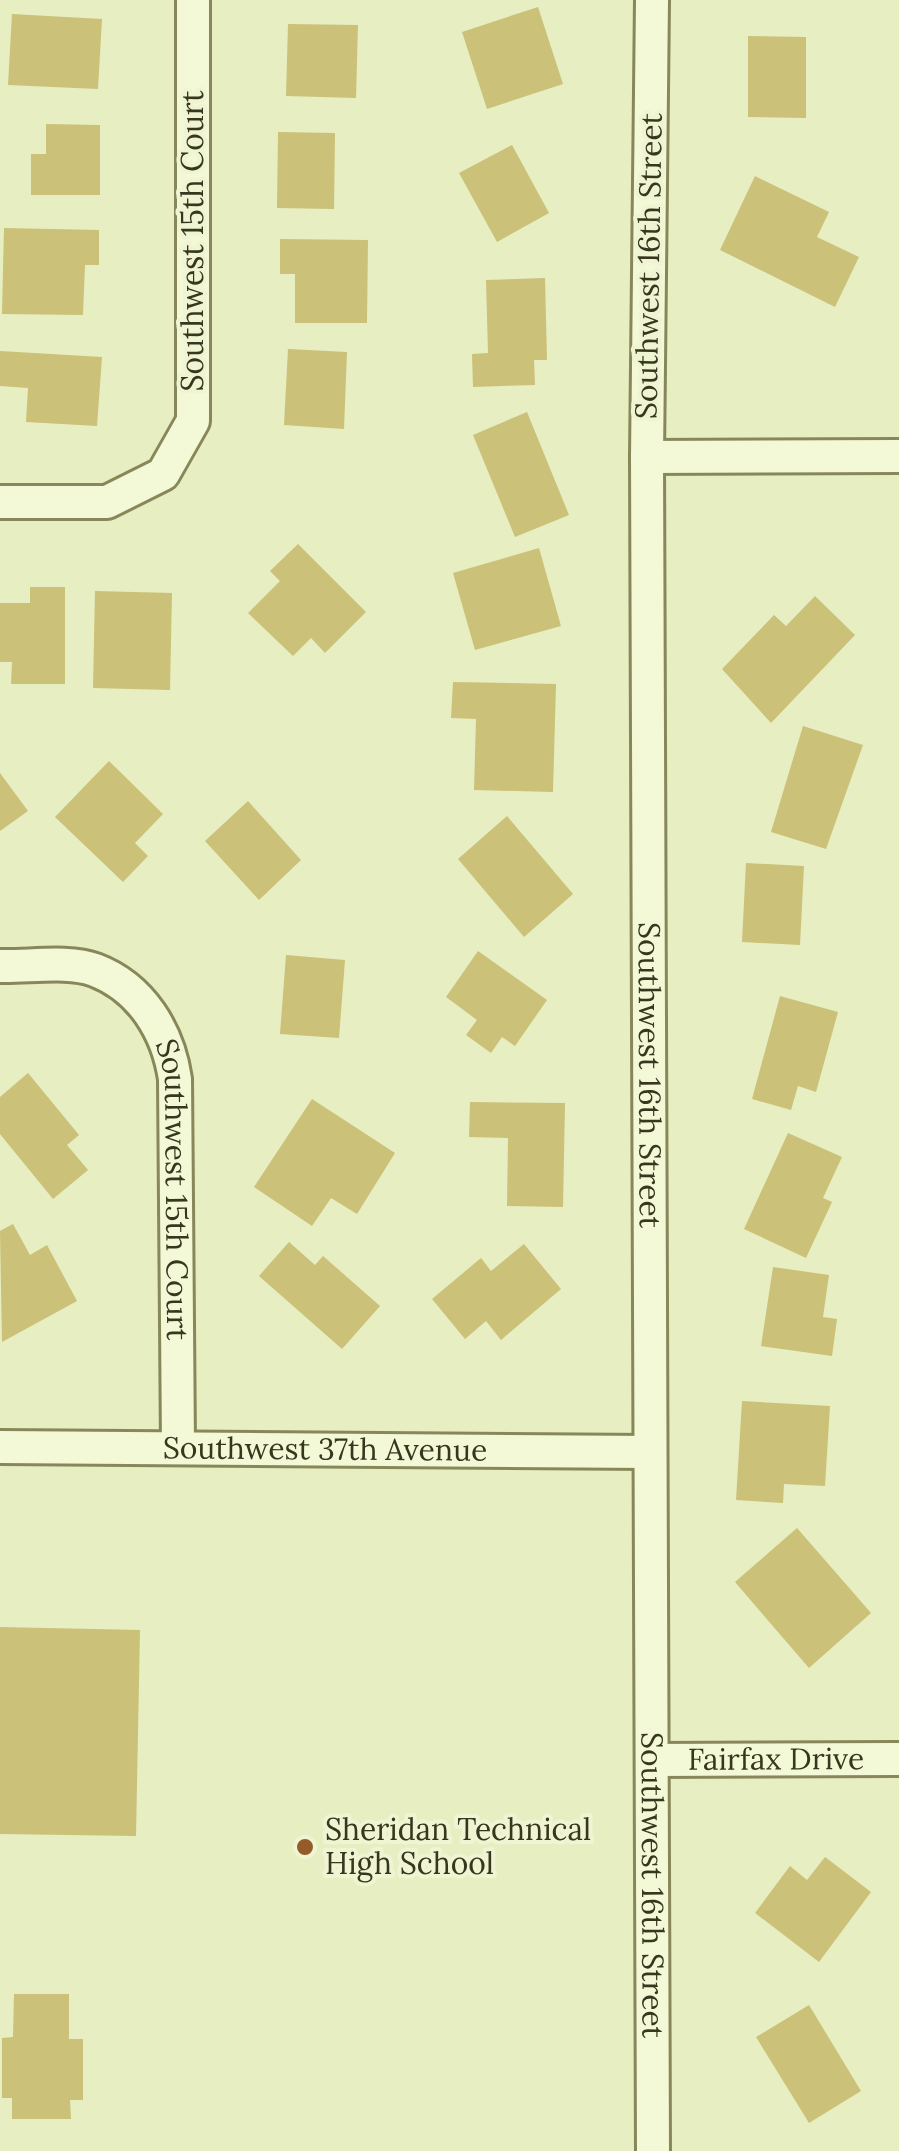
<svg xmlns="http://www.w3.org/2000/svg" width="899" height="2151" viewBox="0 0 899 2151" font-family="Lora,serif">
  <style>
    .building { fill: #cbc178 }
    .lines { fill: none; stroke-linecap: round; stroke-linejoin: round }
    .minor-casing { stroke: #87875a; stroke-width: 38 }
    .minor { stroke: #f3f8d6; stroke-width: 32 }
    .poi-dot { fill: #965b2a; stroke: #eff5d2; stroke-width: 4 }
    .labels { text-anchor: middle; stroke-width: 8; stroke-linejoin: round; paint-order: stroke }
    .street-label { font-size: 30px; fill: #37361e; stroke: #eff5d2 }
    .poi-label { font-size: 30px; fill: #37361e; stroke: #eff5d2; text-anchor: start }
  </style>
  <rect width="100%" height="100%" fill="#e7eec2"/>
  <g class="building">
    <path d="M538 7 563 84 487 109 462 32Z"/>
    <path d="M12 14 102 19 98 89 8 85Z"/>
    <path d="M288 24 358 25 356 98 286 96Z"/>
    <path d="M748 36 806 37V118L748 117Z"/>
    <path d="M46 124 100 125V195H31V154H46Z"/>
    <path d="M278 132 335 133 334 209 277 208Z"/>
    <path d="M512 145 549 213 497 242 459 173Z"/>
    <path d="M755 176 829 212 817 237 859 257 835 307 720 250Z"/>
    <path d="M4 228 99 230V265H85L83 315 2 314Z"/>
    <path d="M280 239 368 240 367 323H295V274H280Z"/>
    <path d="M545 278 547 360H534L535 385 473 387 472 354 488 353 486 280Z"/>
    <path d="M288 349 347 352 344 429 284 425Z"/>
    <path d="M0 351 102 357 97 426 26 422 28 388 0 386Z"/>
    <path d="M527 412 569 515 515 537 473 435Z"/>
    <path d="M298 544 366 612 325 653 311 638 293 656 248 613 280 581 270 571Z"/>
    <path d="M539 548 561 626 475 650 453 573Z"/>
    <path d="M30 587H65V684H11L12 662H0V603H30Z"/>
    <path d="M95 591 172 593 170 690 93 688Z"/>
    <path d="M815 596 855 635 771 723 722 669 774 615 786 626Z"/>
    <path d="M453 682 556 684 553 792 474 790 476 719 451 718Z"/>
    <path d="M803 726 863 745 826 849 771 832Z"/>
    <path d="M109 761 163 814 135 843 148 856 123 882 55 817Z"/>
    <path d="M0 773 28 811 0 831Z"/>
    <path d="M248 801 301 860 259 900 205 841Z"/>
    <path d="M507 816 573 894 524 937 458 859Z"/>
    <path d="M746 863 804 866 800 945 742 942Z"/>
    <path d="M478 951 547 1000 515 1046 502 1037 491 1053 466 1035 477 1020 446 997Z"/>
    <path d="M286 955 345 960 339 1038 280 1034Z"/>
    <path d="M780 996 838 1012 816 1092 798 1086 791 1110 752 1099Z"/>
    <path d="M28 1073 79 1135 67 1145 88 1170 53 1199 0 1134V1097Z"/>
    <path d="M312 1099 395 1153 357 1214 331 1198 312 1226 254 1187Z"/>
    <path d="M470 1102 565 1103 563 1207 507 1206 508 1138 469 1137Z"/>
    <path d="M788 1133 842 1157 823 1198 832 1202 806 1258 744 1229Z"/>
    <path d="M13 1224 30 1255 47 1245 77 1301 2 1342 0 1231Z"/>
    <path d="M289 1242 315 1265 323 1256 380 1306 342 1349 259 1276Z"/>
    <path d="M524 1244 561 1289 501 1340 486 1321 465 1339 432 1299 481 1258 491 1271Z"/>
    <path d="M773 1267 829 1275 823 1317 837 1319 832 1356 761 1346Z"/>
    <path d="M742 1401 830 1406 825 1486 784 1484 783 1503 736 1500Z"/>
    <path d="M797 1528 871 1613 809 1668 735 1582Z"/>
    <path d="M0 1627 140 1630 136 1836 0 1834Z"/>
    <path d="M825 1857 871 1892 819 1962 755 1913 790 1866 807 1880Z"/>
    <path d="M14 1994H69V2039H83V2100H70L71 2119H12V2098H2V2038L13 2037Z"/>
    <path d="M809 2005 861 2091 809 2123 756 2037Z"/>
  </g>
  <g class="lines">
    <defs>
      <g id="minor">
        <path id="s1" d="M652 0 647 457 653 2151"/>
        <path d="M647 457 899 456"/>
        <path d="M0 502H107L163 474 193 421V0"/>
        <path id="s2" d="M0 966C28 967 69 960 95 970 142 988 168 1032 175 1079L178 1446"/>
        <path id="s3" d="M0 1447 650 1452"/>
        <path id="s4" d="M654 1760 899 1759"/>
      </g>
    </defs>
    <use href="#minor" class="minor-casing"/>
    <use href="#minor" class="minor"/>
  </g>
  <circle class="poi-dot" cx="305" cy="1847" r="10"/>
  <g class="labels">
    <g class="street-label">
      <text transform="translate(193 241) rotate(-90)" y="10">Southwest 15th Court</text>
      <text transform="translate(649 266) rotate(-89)" y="10">Southwest 16th Street</text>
      <text dy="10" stroke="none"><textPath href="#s1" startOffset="1075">Southwest 16th Street</textPath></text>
      <text dy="10" stroke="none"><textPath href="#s2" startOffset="348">Southwest 15th Court</textPath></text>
      <text dy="10" stroke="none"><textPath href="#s3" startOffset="325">Southwest 37th Avenue</textPath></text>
      <text dy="10" stroke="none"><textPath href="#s4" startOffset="122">Fairfax Drive</textPath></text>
      <text dy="10" stroke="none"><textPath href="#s1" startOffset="1885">Southwest 16th Street</textPath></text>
    </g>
    <g class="poi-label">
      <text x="325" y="1840">Sheridan Technical<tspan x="325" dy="34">High School</tspan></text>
    </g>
  </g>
</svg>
